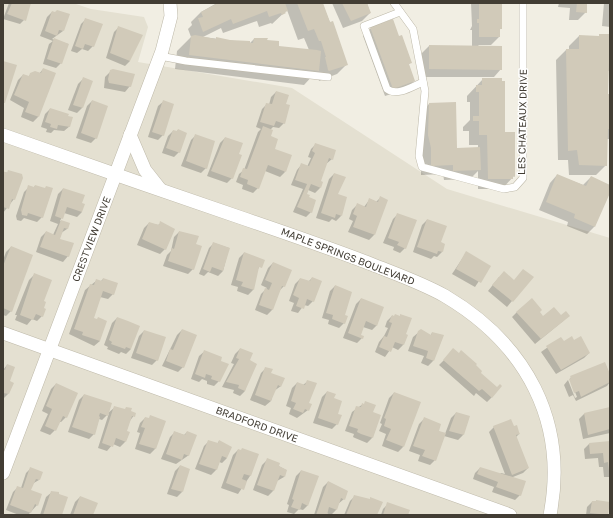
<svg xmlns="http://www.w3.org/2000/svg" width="613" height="518" viewBox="0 0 613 518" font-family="'Golos Text',sans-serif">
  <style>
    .residential { fill: #e4e0d1 }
    .shadow { fill: #0003; fill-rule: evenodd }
    .building { fill: #d1cab9 }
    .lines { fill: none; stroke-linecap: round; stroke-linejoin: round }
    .lane-casing { stroke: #beb9a9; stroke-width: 8 }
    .street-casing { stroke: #beb9a9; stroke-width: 14 }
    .lane { stroke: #fff; stroke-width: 7 }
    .street { stroke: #fff; stroke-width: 13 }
    .labels { text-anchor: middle; stroke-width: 3; stroke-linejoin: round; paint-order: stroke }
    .street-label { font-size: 10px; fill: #423d34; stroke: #fff }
  </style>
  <rect width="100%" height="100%" fill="#f1eee3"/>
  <path class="residential" d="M3 3H73L91 9 144 17 148 27 138 62 292 88 447 189 610 238V515H3Z"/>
  <g class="shadow">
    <path d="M9 3H26L25 19 20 24 3 19Z"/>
    <path d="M217 3H322L347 64 337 74 319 81 316 72 304 85 175 69 177 51 191 37 188 29 192 25 191 22 201 12ZM287 10 298 40 304 38 309 50 278 47 266 41 254 39 250 43 203 37 221 28 223 33 257 21 259 27 271 23 272 24Z"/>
    <path d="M332 3H367L370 13 362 21 343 28Z"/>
    <path d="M471 3H501V28L499 31V37L491 45H478L501 69 494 77H421V54L429 46 472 47V30H470L472 26Z"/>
    <path d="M559 3H586V12L578 20H569L570 8 558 7Z"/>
    <path d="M604 3H610V27L602 26Z"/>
    <path d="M52 12 63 31 52 39 68 44 61 63 56 68 43 64 49 44 53 41 40 36 47 17Z"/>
    <path d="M86 19 93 46 88 51 82 49 77 53 71 51 81 24Z"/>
    <path d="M119 27 130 61 125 66 106 58 114 32Z"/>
    <path d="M371 28 398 38 410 63 408 65 414 81 406 89 385 96 363 36Z"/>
    <path d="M579 36H610V71H607V95H610V139H606V165L596 175H569L568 160H558L556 60 566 50H569V46Z"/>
    <path d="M43 69 38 117 33 122 21 117 24 108 10 100 18 80 23 75 28 77 31 74H39Z"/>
    <path d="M111 71 130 86 125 92 104 88 105 77Z"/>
    <path d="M83 79 82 108 77 113 68 110 78 84Z"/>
    <path d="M483 79 504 133 514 176 502 189H478V171L470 179 444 180 443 174 421 175V158L418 145 419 114 429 104 456 149 478 148V145H469V131H463V127L470 120V102H467V96Z"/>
    <path d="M276 92 285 105 284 123 279 128 273 127 270 130 269 137 285 172 280 177 265 171 258 188 253 193 242 189 243 185 236 182 239 174 244 170 258 132 261 129 256 127 262 109 267 104 269 105 271 97Z"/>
    <path d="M92 101 96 138 91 143 76 138 87 106Z"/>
    <path d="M164 101 163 135 158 140 148 137 158 106Z"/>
    <path d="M50 109 67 116 70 126 64 131 54 130 51 133 46 132 47 129 41 127 45 114Z"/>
    <path d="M178 130 179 152 174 157 162 153 168 136 173 131 176 132Z"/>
    <path d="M196 135 206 168 201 173 181 166 191 140Z"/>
    <path d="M225 138 232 178 227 183 207 176 220 143Z"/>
    <path d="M316 144 332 159 326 164 319 181 320 188 315 193 308 190 306 195 311 212 306 217 293 212 303 189 291 185 297 170 302 164 307 167 311 158 308 157 311 149Z"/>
    <path d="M3 172 21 175 14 199 3 213Z"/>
    <path d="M334 174 341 216 336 221 332 219 329 222 316 218 329 179Z"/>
    <path d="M557 175 583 185 591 177 610 186V190L594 227 587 234 567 226 568 222 539 210 550 183Z"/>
    <path d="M35 186 44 189 42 217 37 222 24 218 21 221 17 220 16 216 24 192 29 187 33 188Z"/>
    <path d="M63 189 81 203 82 212 77 217 64 213 60 221 69 224 67 229 61 233 59 239 68 256 63 262 36 252 41 237 46 232 53 235 58 224 50 221 58 194Z"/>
    <path d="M380 198 374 235 369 240 348 232 353 221 349 219 352 210 357 205 364 207 370 199 376 202Z"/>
    <path d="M398 214 405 248 400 253 393 250 394 247 383 243 393 219Z"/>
    <path d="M427 220 440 243 442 252 437 257 434 256 431 259 413 252 422 225Z"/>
    <path d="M149 223 158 225 161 223 165 249 160 254 137 245 144 228Z"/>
    <path d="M179 232 195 244 193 269 188 274 163 266 167 255 171 251 174 237Z"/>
    <path d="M214 243 229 248 223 271 218 276 208 272 204 276 199 274 209 248Z"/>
    <path d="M11 247V311L6 316 3 315V260L6 252Z"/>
    <path d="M244 253 263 260 257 271 253 290 248 295 237 291 238 287 231 285 239 258Z"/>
    <path d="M466 253 489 266 475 287 452 274Z"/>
    <path d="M273 263 284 286 279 291 272 310 267 315 255 310 261 294 267 288 261 285 268 268Z"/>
    <path d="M34 275 43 302 42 316 37 321 32 319 27 325 15 320 17 315H15L29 280Z"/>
    <path d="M499 277 514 281 532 277 507 307 488 291Z"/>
    <path d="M312 278 313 301 308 306 304 305 298 313 291 311 294 303 289 301 295 284 300 279 308 282Z"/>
    <path d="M103 279 113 294 108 299 100 297 92 319 100 341 94 346 69 334 85 290 96 281 100 282Z"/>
    <path d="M335 286 344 323 339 328 328 324 329 320 322 318 330 291Z"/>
    <path d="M361 299 377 325 372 330 363 327 360 335 362 338 357 343 343 338 356 304Z"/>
    <path d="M517 312H539L543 317 563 321 535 344 512 317Z"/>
    <path d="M401 315 404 335 406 336 403 345 398 350 392 347 385 357 375 352 379 342 384 336 388 328 385 327 387 321 392 316 399 317Z"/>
    <path d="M117 318 131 349 126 354 121 352 119 354 107 349 108 347 104 345 112 323Z"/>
    <path d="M182 330 183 367 178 372 162 366 177 335Z"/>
    <path d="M144 331 157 360 152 365 131 358 139 336Z"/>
    <path d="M419 332 430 336 432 333 443 336 433 361 428 366 421 363 424 356 408 351 413 337Z"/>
    <path d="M561 338 563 342 574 341 589 353 584 358 556 374 541 352Z"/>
    <path d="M240 349 249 361 245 391 240 396 233 393 234 390 222 387 234 364 231 363 235 354Z"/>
    <path d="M205 351 220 362 219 381 214 386 207 384V381L202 379 199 382 191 379 199 356Z"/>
    <path d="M449 355 479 373 492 397 487 402 476 393 474 396 439 365Z"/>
    <path d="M7 365 8 394 3 399V370Z"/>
    <path d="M266 368 281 386 274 391 271 401 265 406 250 400 261 373Z"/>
    <path d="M610 376V382L607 386 576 401 573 395 569 397 564 385 568 380 575 398 577 397 570 379 571 377Z"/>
    <path d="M308 381V410L297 418 289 414 291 408 286 406 292 388 297 383 303 385Z"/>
    <path d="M56 384 66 417 61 422H59L55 430 50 435 40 431 48 414 42 411 51 389Z"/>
    <path d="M327 392 333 399 336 414 337 424 332 429 313 423 322 397Z"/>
    <path d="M394 393 403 447 398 452 382 446 386 434 379 431 382 424 380 423 389 398Z"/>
    <path d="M84 395 107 414 115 407 135 414 129 422 126 432 129 433 125 442 120 447 113 444 107 451 98 448 109 413 102 420 99 419 94 434 89 439 68 432 79 400Z"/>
    <path d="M363 404 372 413 380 416 372 438 367 443 355 438 353 437 354 434 345 431 352 412Z"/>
    <path d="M456 413 469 417 463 435 458 440 444 436 435 460 430 465 418 461 420 455 409 451 419 424 424 419 438 431 445 434 451 418Z"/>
    <path d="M584 414H610V433L583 439 579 419Z"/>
    <path d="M145 418 165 422 155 449 150 454 135 449 140 433 137 432 140 423Z"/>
    <path d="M494 427H513L519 434 516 437 528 468 523 473 513 477 520 495 515 500 492 492 494 487 473 479 475 473 480 468 499 475 501 473 505 474 489 432Z"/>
    <path d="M175 432 184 435 187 432 189 455 176 464 161 459 170 437Z"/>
    <path d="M209 441 217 444 219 441 227 458 222 463 219 462 216 470 211 475 195 469 204 446Z"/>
    <path d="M610 442V477H604L603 467H599L598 458 585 459 584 449 589 444Z"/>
    <path d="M238 450 257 455 250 476 238 494 221 488 233 455Z"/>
    <path d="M267 460 286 470 284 477 277 481 273 491 268 496 253 490 262 465Z"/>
    <path d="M180 466 182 492 177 497 167 494 175 471Z"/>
    <path d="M31 468 39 480 32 484 30 491 37 505 28 515H19L6 510 13 492 18 487 21 488 26 473Z"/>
    <path d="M301 471 308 505 303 510 299 509 294 514 287 512 289 505 287 504 296 476Z"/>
    <path d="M328 482 344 499 338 504 336 510 331 515 326 513V515H314L323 487Z"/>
    <path d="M52 492 58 494 61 515H40L46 497Z"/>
    <path d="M355 496 376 515H344L350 501Z"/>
    <path d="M80 497 92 515H70L75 502Z"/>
    <path d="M592 502 609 503 607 515H586L587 507Z"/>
    <path d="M388 504 407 515H381L383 509Z"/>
  </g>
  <g class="building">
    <path d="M12 3H31L26 21 7 14Z"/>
    <path d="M218 3H285L288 11 285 12 286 13 282 15 281 13 269 17 267 11 233 24 231 19 203 32 198 18 203 17 201 12Z"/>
    <path d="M297 3H323L330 22 333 21 348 65 329 71 328 70 325 57H326L321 41H319L314 29 308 31Z"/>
    <path d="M342 3H367L371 13 351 21Z"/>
    <path d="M479 3H502V29H500V37H479V23H477V19H479Z"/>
    <path d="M577 3H587V13L576 12Z"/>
    <path d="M57 10 70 14 64 31 59 30 57 36 45 31 52 11 55 12Z"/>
    <path d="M85 18 103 24 94 47 85 44 83 49 75 46Z"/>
    <path d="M393 19 399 36 402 35 412 63 409 64 415 81 393 89 370 27Z"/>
    <path d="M118 26 143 35 130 61 110 53Z"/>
    <path d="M599 34H610L608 94H610V129H608L607 166 579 165 577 150 568 151 566 49H579V35L599 36Z"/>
    <path d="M195 35 216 39V37L230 40 250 41V43H253L254 38H268L267 40 279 41V46L317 50 321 51 319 71 189 55 191 36Z"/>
    <path d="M54 38 69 44 62 64 47 59Z"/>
    <path d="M429 45 502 46V70L429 69Z"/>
    <path d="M3 61 17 65 5 103H3Z"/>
    <path d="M43 68 56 73 39 117 25 112 29 102 14 95 23 74 29 76 30 73 35 71 41 73Z"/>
    <path d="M113 69 135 74 131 87 109 83 108 79 110 70Z"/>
    <path d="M83 77 93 81 83 108 73 105Z"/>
    <path d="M482 78H502V81H505V132H515V177L513 176V179H488L487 135H479V121H473V116H479V92H476V85H482Z"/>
    <path d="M276 91 289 95 286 104 290 105 285 124 276 121 274 126 260 122 266 103 272 104Z"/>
    <path d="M92 100 108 106 97 139 81 133Z"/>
    <path d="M163 100 174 104 164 136 152 132Z"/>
    <path d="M456 102 457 148 480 147 481 170 453 171V165L431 166V148L428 135 429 103Z"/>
    <path d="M50 108 69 114 68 116 73 117 70 127 58 125 57 129 50 127 51 124 45 122Z"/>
    <path d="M263 126 273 130 271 136 278 139 275 149 292 155 286 172 268 165 259 189 247 184 248 180 240 177 243 168 247 169Z"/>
    <path d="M178 129 187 133 180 153 166 148 173 130 177 131Z"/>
    <path d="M195 134 215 141 207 169 186 161Z"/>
    <path d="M225 137 243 143 239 154 242 155 233 179 211 171Z"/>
    <path d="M315 143 336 150 333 160 329 158 321 181 323 182 321 188 311 184 307 194 310 195 309 197 316 200 312 213 297 207 307 184 295 180 301 163 309 166 315 153 312 151Z"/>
    <path d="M8 170 22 174 23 178 15 200 12 199 9 209 3 207V171L7 173Z"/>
    <path d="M334 173 346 177 338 194 347 197 342 216 336 214 335 218 321 213Z"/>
    <path d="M557 174 586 186 591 176 610 185V193L595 227 574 218 575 214 546 202Z"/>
    <path d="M28 185 34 187 35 185 45 188 46 186 53 188 43 218 28 213 27 216 22 215 21 210Z"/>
    <path d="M63 188 85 195 82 203 85 204 82 212 67 207 63 219 55 216Z"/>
    <path d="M380 196 388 200 375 235 353 227 357 216 353 214 357 203 366 207 369 198 378 202Z"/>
    <path d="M397 213 417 220 406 249 397 245 399 242 388 238Z"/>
    <path d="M427 219 447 226 441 242 445 244 443 252 438 251 437 254 417 247Z"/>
    <path d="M61 220 70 223 68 229 64 228 60 239 74 243 69 257 40 247 46 231 55 235Z"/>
    <path d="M160 221 175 229 166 250 142 239 149 222 159 225Z"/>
    <path d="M179 231 199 236 196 244 202 246 194 270 168 261 172 248 174 249Z"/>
    <path d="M213 242 230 248 223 271 212 267 210 272 203 269Z"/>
    <path d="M11 246 33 255 12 312 3 308V266Z"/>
    <path d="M466 251 491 266 481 283 456 269Z"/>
    <path d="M244 252 265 260 262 268 259 267 254 290 241 286 243 282 236 280Z"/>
    <path d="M273 262 292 270 285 287 282 286 273 310 259 305 265 288 269 290 272 283 265 280Z"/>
    <path d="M523 269 534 277 513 302 492 285 504 271 514 280Z"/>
    <path d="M34 273 52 280 44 301 46 302 44 308 46 309 43 317 36 314 33 320 20 315Z"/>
    <path d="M312 277 322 281 314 302 307 299 304 309 296 306 299 298 293 295 300 278 310 281Z"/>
    <path d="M103 278 118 283 114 295 103 291 94 318 97 319 98 317 107 321 100 341 82 335 83 332 74 329 90 284 94 285 96 279 102 281Z"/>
    <path d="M335 285 352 292 345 315 348 316 345 324 332 319 333 315 326 313Z"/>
    <path d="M361 298 384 307 377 326 366 321 361 335 364 336 363 339 348 333Z"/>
    <path d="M532 298 542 310 540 312 543 316 554 307 561 315 566 311 570 316 541 339 516 312Z"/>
    <path d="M395 314 400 316V314L412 318 406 334 408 335 404 345 395 342 391 352 379 347 384 336 387 337 392 323 389 322 392 315 394 316Z"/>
    <path d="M117 317 128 321 126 324 128 321 140 326 131 349 126 347 125 349 111 344 112 342 109 340Z"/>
    <path d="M182 329 197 335 184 368 166 361 170 349 173 350Z"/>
    <path d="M421 329 431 335 432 332 444 335 434 361 426 358 428 351 413 346 418 331Z"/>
    <path d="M144 330 166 337 158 361 136 353Z"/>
    <path d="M572 336 574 340 581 336 590 353 561 370 546 346 561 337 564 341Z"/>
    <path d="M240 348 253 353 250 360 257 364 245 391 238 388 239 385 226 382 239 359 236 358Z"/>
    <path d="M453 348 459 353 461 350 477 364 476 365 482 371 481 373 497 387 500 384 502 386 492 398 482 389 479 391 443 360Z"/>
    <path d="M204 350 222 357 221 361 229 364 220 382 211 379 212 376 206 374 205 378 195 374Z"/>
    <path d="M605 362 610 374V382L581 397 579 391 574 393 569 379 571 378 570 376Z"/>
    <path d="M7 364 15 367 10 381 14 383 9 394 3 393V369L5 370Z"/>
    <path d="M265 367 273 369 271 373 285 378 281 387 278 385 271 401 255 395Z"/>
    <path d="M307 380 317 383 309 403 312 404 309 411 305 409 303 413 293 409 296 403 291 401 297 382 305 385Z"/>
    <path d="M56 383 78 393 67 418 63 416 56 431 45 426 52 409 46 406Z"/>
    <path d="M327 391 336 394 334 398 342 401 338 414 342 415 338 425 318 418Z"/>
    <path d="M394 392 421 402 404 447 386 440 391 429 384 426 386 419 384 418Z"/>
    <path d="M84 394 112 403 108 416 100 413 99 416 100 417 95 435 72 427Z"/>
    <path d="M365 401 376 405 373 412 381 415 373 438 361 434 357 432 358 429 349 426 356 406 361 407 362 403 364 404Z"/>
    <path d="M114 406 125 409 126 407 132 408 131 411 136 413 135 417 132 416 127 431 130 432 126 442 116 438 113 447 102 443Z"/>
    <path d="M610 407V429L588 435 584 413Z"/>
    <path d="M456 412 470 416 464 435 449 431Z"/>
    <path d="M150 415 166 421 156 449 139 444 145 428 141 427 145 417 149 418Z"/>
    <path d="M424 417 441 424 439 431 446 433 436 461 422 456 425 450 413 446Z"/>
    <path d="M511 419 514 426 517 425 519 432 520 434 516 435 529 468 512 475 493 426Z"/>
    <path d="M174 431 185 435 187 431 197 435 189 456 184 454 182 460 166 454Z"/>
    <path d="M208 440 218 443 219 440 232 447 227 458 222 456 217 470 199 464Z"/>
    <path d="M610 441V471H609L608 462 604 463 603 453 590 454 589 443Z"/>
    <path d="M242 448 259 454 251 476 244 474 242 479 247 481 244 490 226 483 238 449 241 450Z"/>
    <path d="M267 458 280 463 279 466 287 470 285 477 280 475 274 491 257 485Z"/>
    <path d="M180 465 190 469 183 492 171 489Z"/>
    <path d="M30 467 43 472 40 480 36 479 31 490 42 494 38 506 35 504 31 513 10 505 17 486 23 488Z"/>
    <path d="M480 467 526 481 521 496 496 487 498 482 477 474Z"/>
    <path d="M301 470 319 476 308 506 302 503 300 510 291 507 294 500 292 499Z"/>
    <path d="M328 481 348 491 345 500 341 498 337 510 329 507 327 515H316Z"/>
    <path d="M51 491 59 492V494L68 497 62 515H43Z"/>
    <path d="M354 495 370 499V497L383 502 377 515H346Z"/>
    <path d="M80 496 98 503 93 515H73Z"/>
    <path d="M596 500 610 502 608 515 590 513 592 501H596Z"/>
    <path d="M387 502 410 510 408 515H383Z"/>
  </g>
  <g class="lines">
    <defs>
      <g id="lane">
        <path d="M394 3 413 29 425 91 419 156 422 167 504 189 515 187 523 178V3"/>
        <path d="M400 12 364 26 387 89C397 97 413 86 423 82"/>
        <path d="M160 56 186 61 328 77"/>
      </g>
      <g id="street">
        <path d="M3 135C82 163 160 190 239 217 283 232 327 247 371 264 396 274 422 283 445 296 526 344 568 421 550 515"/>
        <path d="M130 135 145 170 160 189"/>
        <path d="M3 333 510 515"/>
        <path d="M3 473 162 51 171 16 170 3"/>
      </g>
    </defs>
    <use href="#lane" class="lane-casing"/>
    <use href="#street" class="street-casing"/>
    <use href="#lane" class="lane"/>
    <use href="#street" class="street"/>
  </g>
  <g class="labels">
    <g class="street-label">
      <text transform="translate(522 122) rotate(-89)" y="4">LES CHATEAUX DRIVE</text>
      <text transform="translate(91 239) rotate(-69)" y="4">CRESTVIEW DRIVE</text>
      <text transform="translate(348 256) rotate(21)" y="4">MAPLE SPRINGS BOULEVARD</text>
      <text transform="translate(257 424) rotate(20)" y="4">BRADFORD DRIVE</text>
    </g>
  </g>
  <rect width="613" height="518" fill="none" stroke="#423d34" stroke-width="8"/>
</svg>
